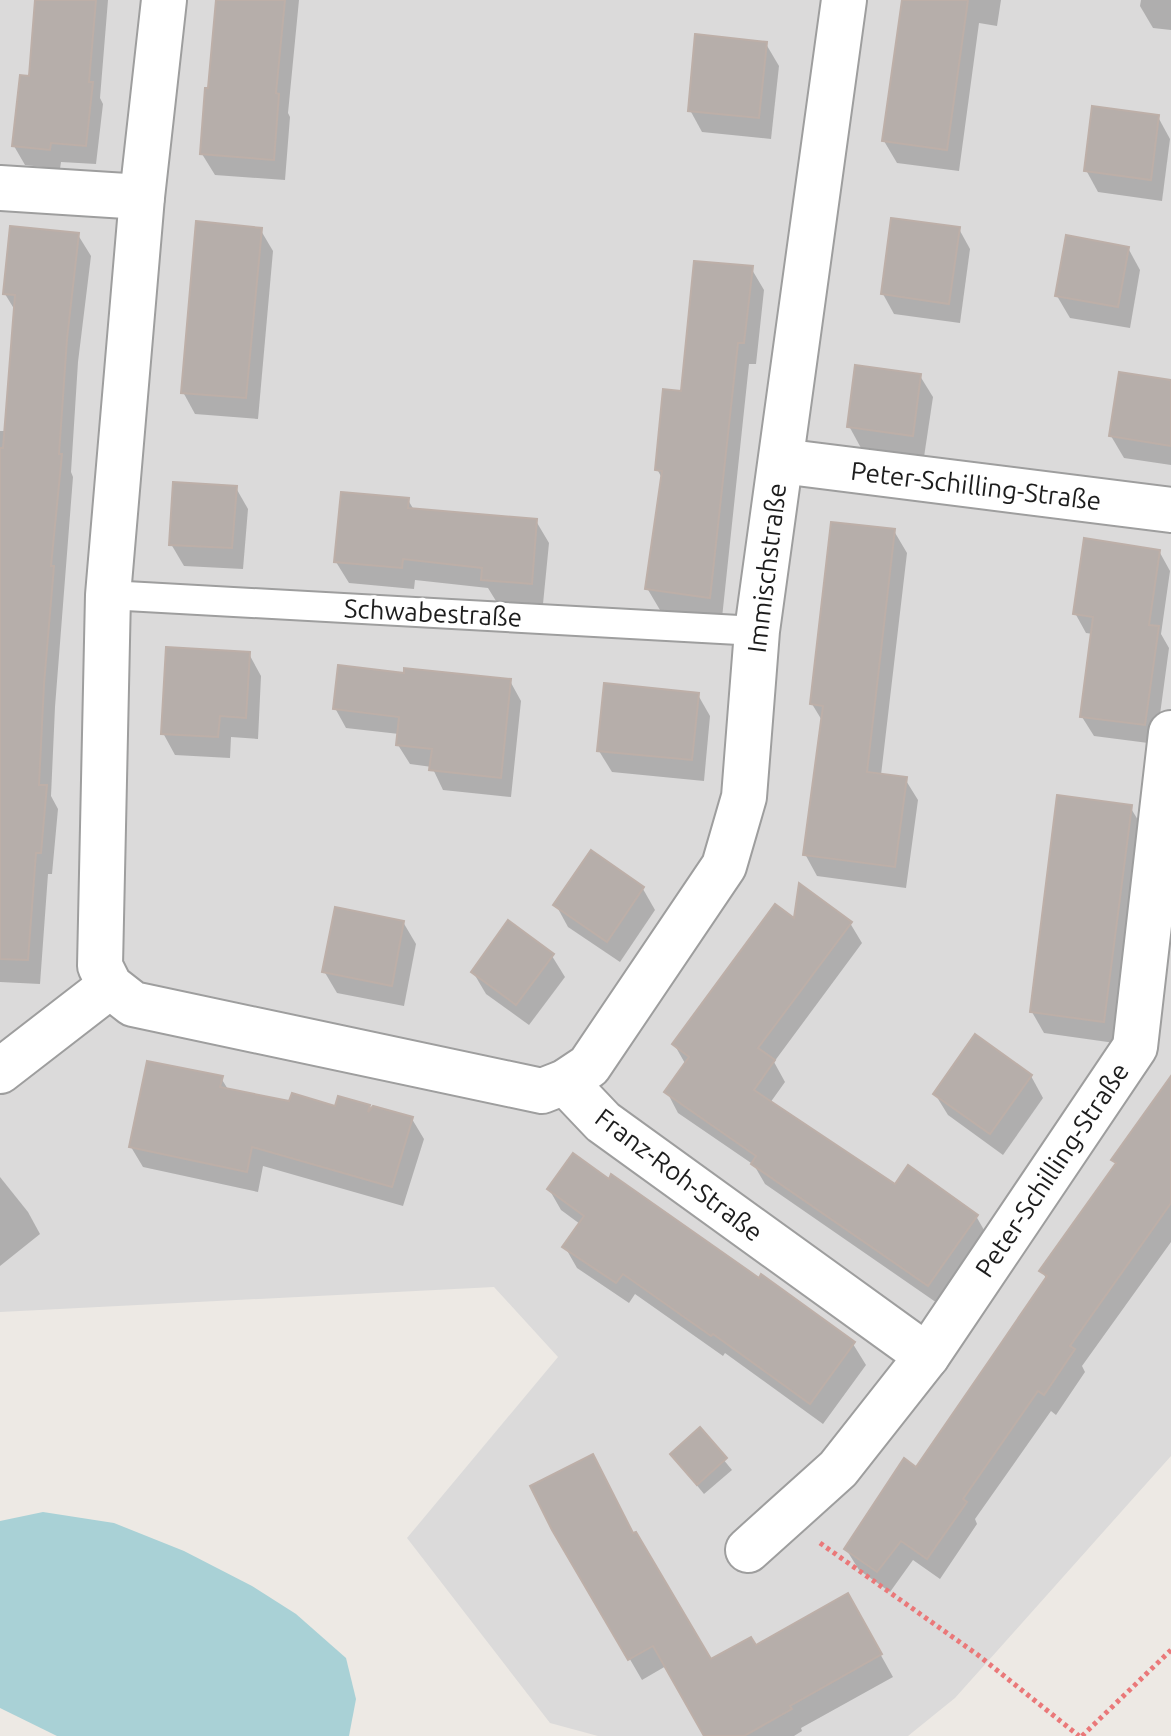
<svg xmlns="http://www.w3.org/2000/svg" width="1171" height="1736" viewBox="0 0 1171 1736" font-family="Ubuntu,sans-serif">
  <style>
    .residential { fill: #dbdada }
    .water { fill: #a9d1d6 }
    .shadow { fill: #0003 }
    .building { fill: #b6aeaa; stroke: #bdafa8; stroke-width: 2 }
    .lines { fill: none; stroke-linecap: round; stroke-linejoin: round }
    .lane-casing { stroke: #9e9e9e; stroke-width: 32 }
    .street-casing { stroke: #9e9e9e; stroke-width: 48 }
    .path { stroke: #ea7879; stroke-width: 5; stroke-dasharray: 4 4; stroke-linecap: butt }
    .lane { stroke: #fff; stroke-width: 28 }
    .street { stroke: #fff; stroke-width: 44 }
    .labels { text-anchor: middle; stroke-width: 7; stroke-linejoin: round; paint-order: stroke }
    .street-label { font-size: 26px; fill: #1d1d1d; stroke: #fff }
  </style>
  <rect width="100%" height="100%" fill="#ede9e4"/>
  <path class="residential" d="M0 0H1171V1456L955 1698 908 1736H598L550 1723 407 1538 558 1357 494 1287 0 1312Z"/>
  <path class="water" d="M43 1512 114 1523 184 1551 252 1586 296 1614 346 1658 356 1699 349 1736H57L0 1708V1521Z"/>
  <g class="shadow">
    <path d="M37 0H108L100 98 103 104 96 164 61 162 60 169 25 165 14 146 31 78Z"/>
    <path d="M217 0H299L288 113 290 117 285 180 215 175 202 154Z"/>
    <path d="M904 0H1001L997 26 979 23 959 171 897 163 884 141Z"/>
    <path d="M1141 0H1171V30L1153 28 1140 6Z"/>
    <path d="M766 44 779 66 771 139 702 132 690 110Z"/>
    <path d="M1158 117 1170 139 1162 201 1098 192 1086 170Z"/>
    <path d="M260 229 273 251 258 419 195 414 183 392Z"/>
    <path d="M959 229 970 249 960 323 894 314 883 294Z"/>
    <path d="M78 235 91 256 78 362 71 472 73 477 55 707 51 796 58 809 52 874H48L40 984 0 982V431H6L16 312 5 294Z"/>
    <path d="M1128 248 1140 270 1130 328 1070 318 1057 296Z"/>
    <path d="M751 268 764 290 756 364H749L722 618 660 610 647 588 663 480 657 469 682 393Z"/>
    <path d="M920 376 933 397 924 457 861 448 849 426Z"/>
    <path d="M1171 382V465L1124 458 1111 436Z"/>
    <path d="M236 488 248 509 243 569 184 566 171 544Z"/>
    <path d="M408 500 414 510 536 521 549 543 543 604 496 601 488 588 415 580 414 589 349 583 336 562Z"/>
    <path d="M894 531 907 553 881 775 905 779 918 800 906 888 817 876 805 854 823 722 812 704Z"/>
    <path d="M1159 551 1170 571 1161 634 1169 648 1156 744 1094 736 1082 717 1093 634 1086 633 1075 613Z"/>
    <path d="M249 654 261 676 258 739 231 737 230 758 175 755 163 733Z"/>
    <path d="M406 675 510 681 521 701 511 797 443 790 432 767 410 764 398 745 399 734 346 728 335 708Z"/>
    <path d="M698 695 710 716 704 781 612 772 599 751Z"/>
    <path d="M1130 807 1143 828 1115 1043 1044 1033 1032 1012Z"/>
    <path d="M643 889 655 910 620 962 568 927 556 905Z"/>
    <path d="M796 921 850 923 862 943 774 1062 785 1082 770 1103 895 1186 976 1216 988 1237 940 1305 765 1184 754 1165 678 1113 667 1092 686 1065 674 1044Z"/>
    <path d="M403 922 416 944 404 1006 337 993 324 971Z"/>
    <path d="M552 956 565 977 529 1025 486 994 473 972Z"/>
    <path d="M1031 1076 1043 1098 1003 1155 948 1115 935 1094Z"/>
    <path d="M221 1078 229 1091 290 1103 336 1108 368 1106 371 1112 412 1119 424 1139 403 1206 263 1166 258 1192 143 1167 131 1147Z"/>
    <path d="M1171 1089V1242L1082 1366 1085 1372 1056 1415 1051 1411 975 1519 977 1524 940 1579 913 1560 890 1592 859 1570 846 1549 916 1469 1047 1280 1042 1271 1117 1165 1114 1160Z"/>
    <path d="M0 1177 28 1212 40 1234 0 1266Z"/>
    <path d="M549 1189 853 1344 866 1365 823 1424 725 1353 723 1356 635 1294 629 1303 577 1268 565 1247 580 1224 561 1210Z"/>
    <path d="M699 1430 732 1470 704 1494 672 1455Z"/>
    <path d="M554 1529 634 1535 710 1662 755 1648 848 1596 893 1677 801 1728 802 1731 794 1736H706L666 1666 642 1680Z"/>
  </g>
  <g class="building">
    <path d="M35 0H96L89 82H93L86 146 51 143 50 150 12 146 20 75 29 76Z"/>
    <path d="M216 0H285L276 93 279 94 274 160 200 154 205 88H208Z"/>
    <path d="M902 0H968L947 150 882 141Z"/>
    <path d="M695 34 767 42 759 118 688 111Z"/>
    <path d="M1092 106 1159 115 1151 180 1084 171Z"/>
    <path d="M891 218 960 227 949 304 881 294Z"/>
    <path d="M196 221 262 228 246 398 181 393Z"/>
    <path d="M10 226 79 233 67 339 59 454H62L51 566H54L44 684 39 785H47L41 853H36L28 960 0 959V448H3L15 295 3 294Z"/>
    <path d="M1066 235 1129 247 1118 307 1055 296Z"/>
    <path d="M694 261 753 266 744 343H738L710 598 645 589 662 471 655 470 663 389 681 391Z"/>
    <path d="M855 365 921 374 913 436 847 427Z"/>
    <path d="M1119 372 1171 380V446L1109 436Z"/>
    <path d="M173 482 237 486 232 548 169 545Z"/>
    <path d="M341 492 409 498 408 508 537 519 532 584 481 580 482 568 403 559 402 568 334 562Z"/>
    <path d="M831 522 895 529 867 772 907 777 895 867 803 855 823 706 810 704Z"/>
    <path d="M1084 538 1160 550 1149 625 1159 626 1145 725 1080 717 1093 617 1073 614Z"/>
    <path d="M166 647 250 652 246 718 220 716 218 737 161 734Z"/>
    <path d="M338 665 404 673V668L511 679 501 778 429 770 432 749 396 745 399 717 333 709Z"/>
    <path d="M604 683 699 693 692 760 597 751Z"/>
    <path d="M1057 795 1132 805 1104 1022 1030 1012Z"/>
    <path d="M591 850 644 887 607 942 553 905Z"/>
    <path d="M799 883 852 922 758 1048 775 1060 754 1090 895 1184 908 1165 978 1215 928 1286 751 1164 756 1156 664 1092 689 1057 672 1044 775 904 794 918Z"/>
    <path d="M335 907 404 921 392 986 322 972Z"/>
    <path d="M508 920 554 954 516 1005 471 972Z"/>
    <path d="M975 1034 1032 1075 990 1134 933 1094Z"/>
    <path d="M147 1061 223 1076 220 1087 289 1101 292 1093 335 1106 338 1096 370 1105 368 1112 373 1106 413 1117 392 1187 252 1147 247 1172 129 1147Z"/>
    <path d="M1171 1076V1203L1070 1346 1075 1349 1044 1395 1038 1391 963 1499 967 1502 927 1559 901 1541 877 1572 844 1549 904 1458 916 1467 991 1358 1047 1276 1039 1271 1116 1163 1111 1160Z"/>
    <path d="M573 1153 609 1179 611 1174 759 1278 761 1274 855 1342 810 1404 713 1334 711 1336 623 1274 616 1283 562 1247 584 1216 547 1189Z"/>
    <path d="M700 1427 727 1458 697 1485 670 1454Z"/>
    <path d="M593 1454 633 1533 636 1532 711 1659 751 1637 756 1645 848 1593 882 1654 790 1706 792 1709 744 1736H704L653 1646 628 1660 552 1530 530 1486Z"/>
  </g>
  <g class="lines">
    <defs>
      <path id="lane" d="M108 595 757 631"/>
      <g id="street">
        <path d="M164 0 142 197 108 595 100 966 110 986 133 1004 542 1091 565 1082 589 1066 724 866 744 797 757 631 844 0"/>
        <path d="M0 188 142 197"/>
        <path d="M781 461 1171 510"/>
        <path d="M0 1071 110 986"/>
        <path d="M565 1082 603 1122 927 1356"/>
        <path d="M748 1550 838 1469 927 1356 1135 1047 1171 733"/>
      </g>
    </defs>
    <use href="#lane" class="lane-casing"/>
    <use href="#street" class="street-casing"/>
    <g class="path">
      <path d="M820 1543 978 1655 1079 1736"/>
      <path d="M1082 1736 1171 1650"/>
    </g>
    <use href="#lane" class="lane"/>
    <use href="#street" class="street"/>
  </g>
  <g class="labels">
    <g class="street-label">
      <text transform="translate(976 486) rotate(7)" y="9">Peter-Schilling-Straße</text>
      <text transform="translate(767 568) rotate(-83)" y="9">Immischstraße</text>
      <text transform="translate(433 613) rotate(3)" y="9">Schwabestraße</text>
      <text transform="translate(1052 1170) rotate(-56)" y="9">Peter-Schilling-Straße</text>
      <text transform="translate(679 1175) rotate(37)" y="9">Franz-Roh-Straße</text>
    </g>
  </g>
</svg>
